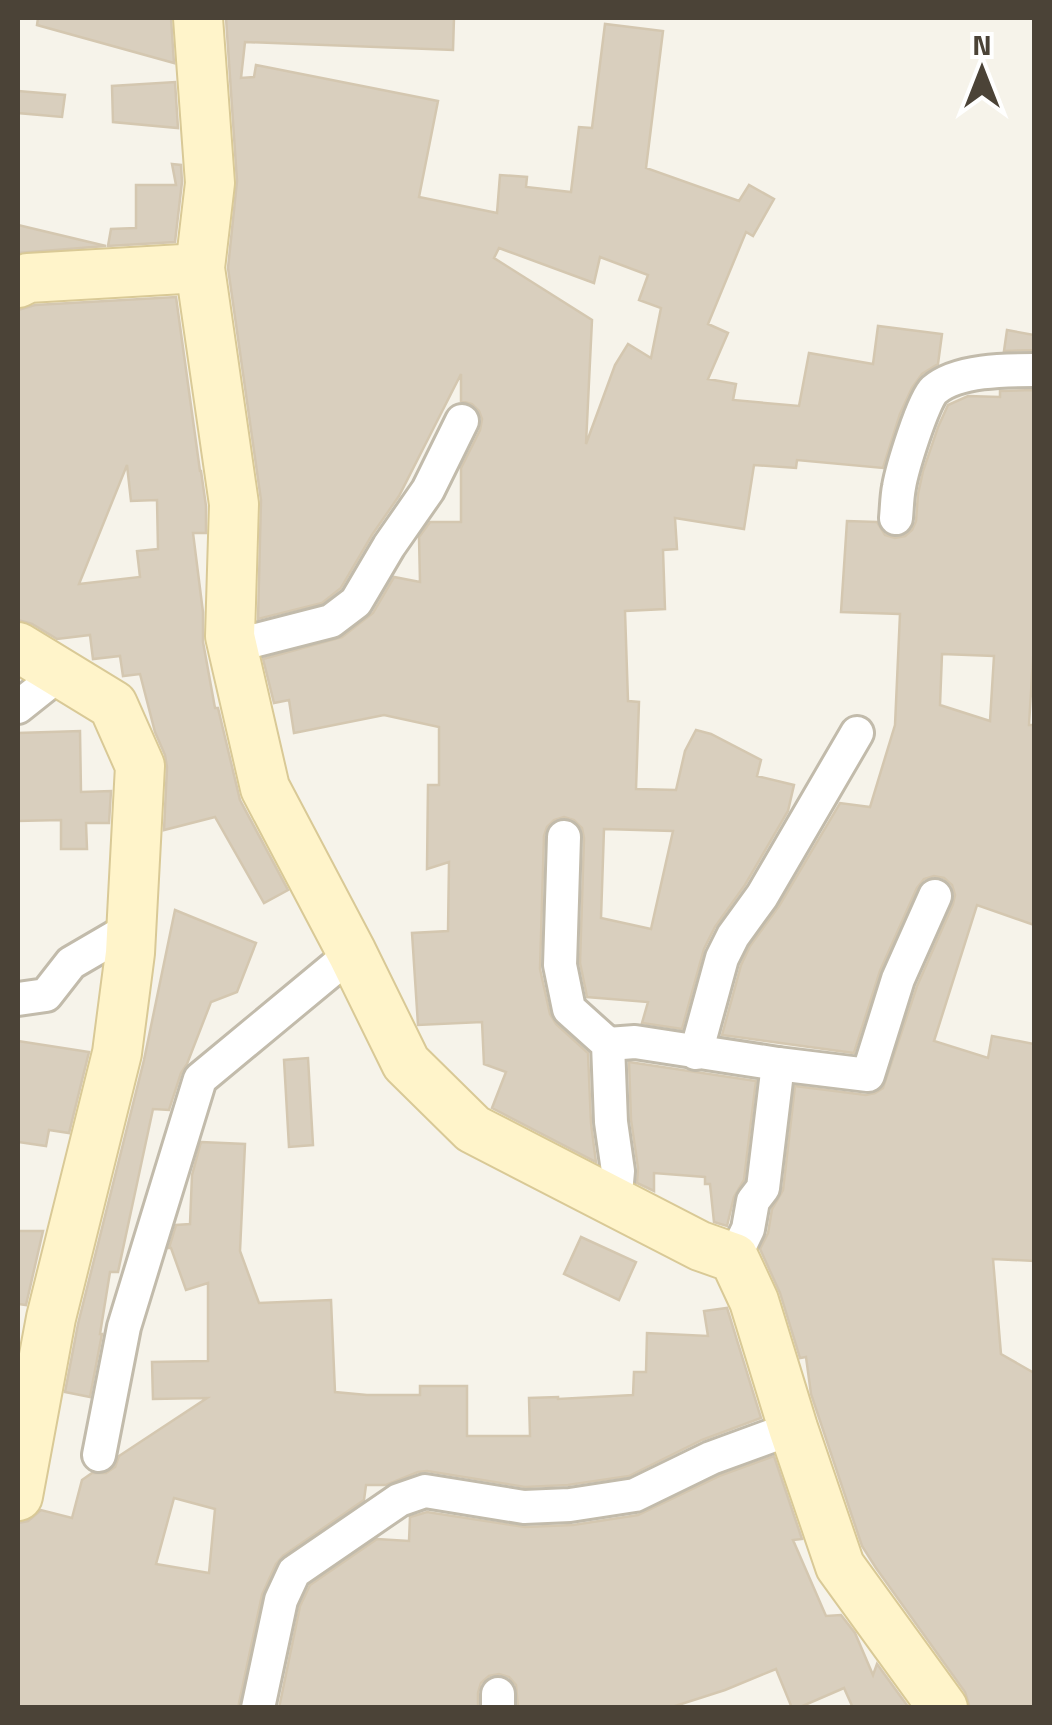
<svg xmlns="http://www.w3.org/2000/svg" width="1052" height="1725" viewBox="0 0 1052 1725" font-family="'Titillium Web',sans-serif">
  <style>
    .building { fill: #d9cfbe; stroke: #d4c7b0; stroke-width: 2.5; fill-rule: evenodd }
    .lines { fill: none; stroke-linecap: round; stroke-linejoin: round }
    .street-casing { stroke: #c2bbab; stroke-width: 38 }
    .secondary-casing { stroke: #d9c996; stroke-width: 52 }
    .street { stroke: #fff; stroke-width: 32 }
    .secondary { stroke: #fff4ca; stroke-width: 48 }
  </style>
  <rect width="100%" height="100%" fill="#f6f3ea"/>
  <g class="building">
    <path d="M38 18H171L174 63 37 25Z"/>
    <path d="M226 18H454L453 50 245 42 241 78 254 77 256 65 438 101 419 197 497 213 500 175 527 177 526 187 571 192 579 127 592 128 605 24 663 31 646 168 739 201 749 185 774 199 753 236 746 232 708 324 728 333 708 379 736 384 733 400 799 406 809 353 873 364 878 326 942 334 938 364 922 374 912 388 900 414 883 468 797 460 796 468 754 465 744 529 675 518 677 549 663 550 665 609 625 611 628 701 639 702 636 789 676 790 685 751 696 730 711 734 761 760 757 776 794 785 788 811 745 885 715 927 704 949 682 1029 642 1023 648 1002 587 997 580 963 584 838 582 828 574 820 564 817 554 820 547 827 544 836 540 969 550 1014 556 1024 588 1053 591 1123 596 1162 492 1108 506 1072 484 1064 482 1022 418 1025 412 933 448 931 449 862 427 869 428 785H439V727L384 715 294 733 289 700 274 703 263 659 342 637 373 613 394 577 420 582 419 537 430 522H461V468L480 430 482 419 479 411 472 404 461 401V374L399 496 372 535 341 588 322 603 258 619 261 500 228 268 237 181ZM499 248 594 283 600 257 648 275 639 300 661 308 651 358 628 344 615 365 586 444 592 320 494 258ZM604 829 673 831 651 929 601 918Z"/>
    <path d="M175 82 178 128 113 122 112 86Z"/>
    <path d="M18 91 65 95 62 117 18 113Z"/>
    <path d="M172 164 181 165 182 182 175 242 108 246 111 229 136 228V185H176Z"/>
    <path d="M18 225 106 246 18 253Z"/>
    <path d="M176 297 200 471H201L206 506V533H193L203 612V642L215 708H218L240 800 288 890 264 903 215 817 164 830 167 767 165 755 155 732 140 674 123 676 120 656 93 659 90 635 57 639 32 624 18 620V310L35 305ZM127 465 131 501 157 500 158 549 137 551 140 577 79 584Z"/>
    <path d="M1007 330 1034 335V350L1004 351Z"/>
    <path d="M1034 390V643L1029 725H1034V925L977 905 934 1041 988 1058 992 1036 1034 1044V1261L993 1259 1001 1354 1034 1373V1708H970L965 1692 876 1568 862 1546 811 1394 806 1357 800 1358 780 1293 760 1249 768 1233 772 1209 783 1190 795 1086 866 1095 875 1093 883 1088 917 986 953 904 955 895 952 885 944 878 934 876 924 879 917 888 880 971 854 1053 722 1035 741 965 750 946 779 906 840 803 870 807 895 725 900 614 841 612 847 521 877 522 885 535 895 538 905 536 912 530 916 521 918 494 923 471 938 427 948 405 968 396 1000 397V391ZM942 654 994 656 990 721 940 705Z"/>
    <path d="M80 731 81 792 111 791 109 823H86L87 849H61V820L18 821V733Z"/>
    <path d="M175 910 256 943 237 992 211 1002 187 1064 181 1073 169 1110 153 1109 118 1272H110L100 1334H102L90 1397 65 1392 78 1324 144 1060Z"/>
    <path d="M18 1041 89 1052 69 1133 49 1130 46 1146 18 1142Z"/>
    <path d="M308 1058 313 1145 289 1147 284 1060Z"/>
    <path d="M629 1062 756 1081 744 1180 734 1197 727 1226 714 1222 710 1184H705V1177L654 1173V1191L637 1183 638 1168 631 1120Z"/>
    <path d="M201 1142 245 1144 240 1251 259 1303 331 1300 335 1392 367 1395H420V1386H467V1436H530L529 1398 558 1397V1399L633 1395 634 1372H646L647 1333 708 1336 704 1311 727 1308 761 1418 702 1440 629 1476 568 1485 525 1487 427 1471 418 1472 386 1485H366L364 1500 283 1556 276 1564 262 1595 238 1708H18V1523L28 1521 41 1510 72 1518 82 1480 92 1473H106L115 1467 119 1456 207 1398 153 1399 152 1362 208 1361V1283L186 1290 171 1248H169L176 1225 190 1224 192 1175ZM174 1498 215 1509 209 1573 156 1564Z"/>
    <path d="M18 1231H43L26 1305 18 1304Z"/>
    <path d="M581 1237 636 1262 619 1300 564 1274Z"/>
    <path d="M774 1456 802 1539 793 1540 826 1616 841 1615 855 1633 873 1675 877 1664 909 1708H853L844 1688 798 1708H792L776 1669 725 1690 669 1708H518L516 1685 509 1677 499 1674 489 1676 481 1683 478 1693V1708H279L300 1606 310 1585 377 1539 409 1541 410 1517 427 1512 525 1527 573 1525 638 1515 719 1476Z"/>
  </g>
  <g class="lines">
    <defs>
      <g id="street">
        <path d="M896 518C897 508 897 497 899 487 902 469 923 400 934 390 957 370 1006 370 1034 370"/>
        <path d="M233 646 331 621 356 602 389 546 428 490 462 421"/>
        <path d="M18 707 62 672"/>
        <path d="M564 837 560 965 569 1009 608 1044 611 1122 618 1171 615 1204"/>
        <path d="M18 999 46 995 71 963 131 928"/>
        <path d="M608 1044 635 1042 778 1064 763 1188 753 1201 748 1229 734 1258"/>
        <path d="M696 1053 722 958 733 936 762 896 857 733"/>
        <path d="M778 1064 868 1075 898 979 935 896"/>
        <path d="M99 1455 124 1327 200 1079 352 953"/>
        <path d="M498 1694V1708"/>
        <path d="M258 1708 281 1600 294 1572 399 1500 425 1491 524 1507 570 1505 635 1495 711 1458 793 1428"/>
      </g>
      <g id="secondary">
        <path d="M198 18 210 183 200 268 234 504 230 636 265 788 352 953 406 1063 473 1129 700 1246 734 1258 754 1301 793 1428 840 1566 943 1708"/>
        <path d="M18 283 28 278 200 268"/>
        <path d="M18 647 113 705 140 766 130 953 117 1053 51 1318 18 1496"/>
      </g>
    </defs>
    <use href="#street" class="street-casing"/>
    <use href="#secondary" class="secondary-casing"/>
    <use href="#street" class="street"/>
    <use href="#secondary" class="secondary"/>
  </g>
  <rect width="1052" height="1725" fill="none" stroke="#4b4337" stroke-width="40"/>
  <g transform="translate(982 70)" stroke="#ffffff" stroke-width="8" paint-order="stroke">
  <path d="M0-8L18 38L0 25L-18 38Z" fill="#4b4337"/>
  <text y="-15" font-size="28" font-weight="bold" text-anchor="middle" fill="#4b4337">N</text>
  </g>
</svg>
